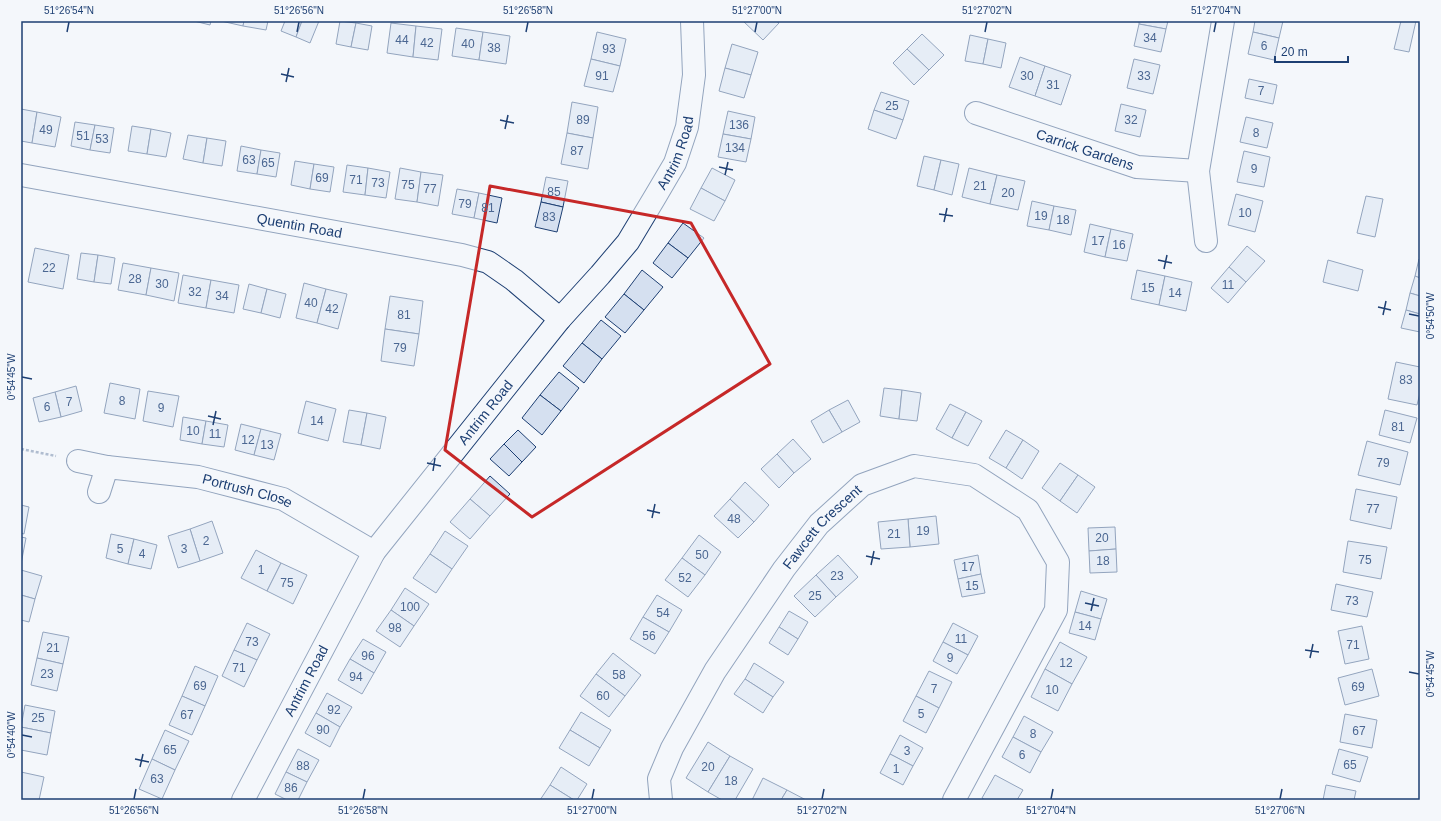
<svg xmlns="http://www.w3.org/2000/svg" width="1441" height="821" viewBox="0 0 1441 821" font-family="Arial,sans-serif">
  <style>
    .building { fill: #d5e0f0; stroke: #1d3f73 }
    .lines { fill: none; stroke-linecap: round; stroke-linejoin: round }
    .street-casing { stroke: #1d3f73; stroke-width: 24 }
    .path { stroke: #5e769c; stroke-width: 2.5; stroke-dasharray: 3 2; stroke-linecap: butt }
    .street { stroke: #f4f7fb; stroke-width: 22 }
    .marked { fill: none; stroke: #c62828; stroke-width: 3; stroke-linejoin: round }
    .ticks { fill: none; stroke: #1d3f73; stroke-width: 1.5 }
    .labels { text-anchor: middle; stroke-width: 3; stroke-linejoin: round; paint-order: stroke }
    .number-label { font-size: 12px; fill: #4b6792 }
    .street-label { font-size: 14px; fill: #1d3f73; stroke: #f4f7fb }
    .neatline { fill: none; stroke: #1d3f73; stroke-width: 1.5 }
    .ticks-label { font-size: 10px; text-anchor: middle; fill: #1d3f73 }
  </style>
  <rect width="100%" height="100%" fill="#f4f7fb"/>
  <g class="building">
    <path d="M194 21H211L210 25Z"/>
    <path d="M221 21H244L243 26Z"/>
    <path d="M244 21H268L266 30 243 26Z"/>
    <path d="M285 21H302L296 37 281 31Z"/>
    <path d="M302 21H319L310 43 296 37Z"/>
    <path d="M340 21 356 23 351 47 336 44Z"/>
    <path d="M743 21H776L779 23 763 40Z"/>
    <path d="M1139 21H1168L1166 29 1139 24Z"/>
    <path d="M1255 21H1283L1279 38 1253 32Z"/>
    <path d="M1401 21H1416L1409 52 1394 49Z"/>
    <path d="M356 23 372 26 368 50 351 47Z"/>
    <path d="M391 23 416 26 413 57 387 53Z"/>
    <path d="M1139 24 1166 29 1161 52 1134 46Z"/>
    <path d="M416 26 442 29 438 60 413 57Z"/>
    <path d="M456 28 483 32 479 60 452 56Z"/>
    <path d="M483 32 510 36 506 64 479 60Z"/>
    <path d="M597 32 626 39 620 66 591 59Z"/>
    <path d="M1253 32 1279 38 1274 60 1248 54Z"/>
    <path d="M922 34 944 55 929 70 907 49Z"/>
    <path d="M970 35 988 39 983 64 965 61Z"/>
    <path d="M988 39 1006 43 1001 68 983 64Z"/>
    <path d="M732 44 758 52 751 75 725 68Z"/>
    <path d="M907 49 929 70 914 85 893 63Z"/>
    <path d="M1020 57 1045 66 1035 96 1009 87Z"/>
    <path d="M591 59 620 66 613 92 584 86Z"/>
    <path d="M1134 59 1160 65 1153 94 1127 88Z"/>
    <path d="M1045 66 1071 75 1061 105 1035 96Z"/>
    <path d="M725 68 751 75 744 98 719 91Z"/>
    <path d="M1249 79 1277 85 1273 104 1245 98Z"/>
    <path d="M881 92 909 101 903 120 874 110Z"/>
    <path d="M572 102 598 107 593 138 567 133Z"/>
    <path d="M1121 104 1146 110 1140 137 1115 131Z"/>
    <path d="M21 109 37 112 32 143 21 141Z"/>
    <path d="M874 110 903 120 896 139 868 129Z"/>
    <path d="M728 111 755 117 751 139 723 134Z"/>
    <path d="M37 112 61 117 55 147 32 143Z"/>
    <path d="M1246 117 1273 123 1267 148 1240 142Z"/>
    <path d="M75 122 95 125 90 150 71 146Z"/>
    <path d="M95 125 114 128 110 153 90 150Z"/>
    <path d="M132 126 151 129 147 154 128 151Z"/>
    <path d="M151 129 171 133 166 157 147 154Z"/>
    <path d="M567 133 593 138 588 169 561 164Z"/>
    <path d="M723 134 751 139 746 162 718 157Z"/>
    <path d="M188 135 207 138 203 163 183 159Z"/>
    <path d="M207 138 226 141 222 166 203 163Z"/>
    <path d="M241 146 261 150 257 174 237 171Z"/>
    <path d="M261 150 280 153 276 177 257 174Z"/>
    <path d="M1244 151 1270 157 1264 187 1237 182Z"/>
    <path d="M924 156 941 160 934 190 917 186Z"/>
    <path d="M941 160 959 164 952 195 934 190Z"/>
    <path d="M295 161 314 164 310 189 291 185Z"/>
    <path d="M314 164 334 167 330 192 310 189Z"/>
    <path d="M347 165 368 168 365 195 343 192Z"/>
    <path d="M368 168 390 172 386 198 365 195Z"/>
    <path d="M400 168 421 172 417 202 395 199Z"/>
    <path d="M712 168 735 180 725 201 701 188Z"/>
    <path d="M969 168 997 175 990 204 962 197Z"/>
    <path d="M421 172 443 175 438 206 417 202Z"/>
    <path d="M997 175 1025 181 1018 210 990 204Z"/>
    <path d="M546 177 568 181 563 207 541 202Z"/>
    <path d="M701 188 725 201 714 221 690 209Z"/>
    <path d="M457 189 479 193 474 218 452 214Z"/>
    <path d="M479 193 502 198 497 223 474 218Z"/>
    <path d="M1236 194 1263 201 1255 232 1228 225Z"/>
    <path d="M1366 196 1383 199 1375 237 1357 233Z"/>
    <path d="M1032 201 1054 206 1049 230 1027 226Z"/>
    <path d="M541 202 563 207 557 232 535 227Z"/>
    <path d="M1054 206 1076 210 1071 235 1049 230Z"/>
    <path d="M683 223 704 238 688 258 668 243Z"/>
    <path d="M1090 224 1111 229 1105 257 1084 252Z"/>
    <path d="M1111 229 1133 234 1127 261 1105 257Z"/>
    <path d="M668 243 688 258 672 278 653 263Z"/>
    <path d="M1247 246 1265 261 1246 282 1229 267Z"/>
    <path d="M35 248 69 255 63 289 28 282Z"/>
    <path d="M81 253 98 255 94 282 77 279Z"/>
    <path d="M98 255 115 258 111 284 94 282Z"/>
    <path d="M1419 259H1420V278L1415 276Z"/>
    <path d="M1328 260 1363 270 1358 291 1323 282Z"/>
    <path d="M123 263 151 268 146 295 118 290Z"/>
    <path d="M1229 267 1246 282 1228 303 1211 288Z"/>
    <path d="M151 268 179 273 174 301 146 295Z"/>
    <path d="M642 270 663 287 644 310 624 294Z"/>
    <path d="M1137 270 1165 276 1159 305 1131 299Z"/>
    <path d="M183 275 211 280 206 308 178 303Z"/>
    <path d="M1165 276 1192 282 1186 311 1159 305Z"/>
    <path d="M1415 276 1420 278V296L1410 293Z"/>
    <path d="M211 280 239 285 234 313 206 308Z"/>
    <path d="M304 283 326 289 317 323 296 318Z"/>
    <path d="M249 284 267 289 261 313 243 309Z"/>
    <path d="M267 289 286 294 280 318 261 313Z"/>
    <path d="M326 289 347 294 338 329 317 323Z"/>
    <path d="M1410 293 1420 296V314L1406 310Z"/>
    <path d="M624 294 644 310 625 333 605 317Z"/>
    <path d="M390 296 423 301 419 334 385 329Z"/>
    <path d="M1406 310 1420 314V332L1401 328Z"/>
    <path d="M601 320 621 336 602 359 582 343Z"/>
    <path d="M385 329 419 334 414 366 381 361Z"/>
    <path d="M582 343 602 359 584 383 563 366Z"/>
    <path d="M1396 362 1420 367V393L1417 405 1388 399Z"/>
    <path d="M559 372 579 388 561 411 540 395Z"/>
    <path d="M110 383 140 389 135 419 104 413Z"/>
    <path d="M76 386 82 411 61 417 55 392Z"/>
    <path d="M884 388 902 390 899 419 880 416Z"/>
    <path d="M902 390 921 393 917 421 899 419Z"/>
    <path d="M148 391 179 396 173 427 143 421Z"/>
    <path d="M55 392 61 417 39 422 33 398Z"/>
    <path d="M540 395 561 411 542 435 522 418Z"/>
    <path d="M848 400 860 422 842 432 829 410Z"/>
    <path d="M306 401 336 409 328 441 298 433Z"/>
    <path d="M950 404 966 412 952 438 936 429Z"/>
    <path d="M349 410 367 413 361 445 343 442Z"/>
    <path d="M829 410 842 432 823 443 811 421Z"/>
    <path d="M1385 410 1417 418 1410 443 1379 435Z"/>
    <path d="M966 412 982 421 968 446 952 438Z"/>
    <path d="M367 413 386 417 380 449 361 445Z"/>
    <path d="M183 417 206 421 202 444 180 440Z"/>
    <path d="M206 421 228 425 224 447 202 444Z"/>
    <path d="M241 424 261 429 254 455 235 450Z"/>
    <path d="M261 429 281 434 274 460 254 455Z"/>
    <path d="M518 430 536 447 522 462 504 444Z"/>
    <path d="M1006 430 1023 440 1006 468 989 458Z"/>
    <path d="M793 439 811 459 794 473 777 454Z"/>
    <path d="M1023 440 1039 451 1022 479 1006 468Z"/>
    <path d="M1367 441 1408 452 1400 485 1358 475Z"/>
    <path d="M504 444 522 462 509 476 490 459Z"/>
    <path d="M777 454 794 473 779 488 761 469Z"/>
    <path d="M1060 463 1078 475 1060 501 1042 488Z"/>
    <path d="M1078 475 1095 487 1077 513 1060 501Z"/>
    <path d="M490 476 510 494 490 516 470 499Z"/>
    <path d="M745 482 769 505 754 522 730 499Z"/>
    <path d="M1356 489 1397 497 1391 529 1350 520Z"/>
    <path d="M470 499 490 516 470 539 450 522Z"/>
    <path d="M730 499 754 522 738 538 714 516Z"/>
    <path d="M21 505 29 507 24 534 21 533Z"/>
    <path d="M936 516 939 544 910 547 908 519Z"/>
    <path d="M908 519 910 547 881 549 878 522Z"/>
    <path d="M212 521 223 553 200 561 190 529Z"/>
    <path d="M1115 527 1116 549 1089 551 1088 528Z"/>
    <path d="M190 529 200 561 178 568 168 536Z"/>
    <path d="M445 531 468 546 452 569 430 554Z"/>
    <path d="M111 534 134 539 128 564 106 558Z"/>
    <path d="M699 535 721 552 705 575 682 558Z"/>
    <path d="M21 537 26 538 21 564Z"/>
    <path d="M134 539 157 545 151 569 128 564Z"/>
    <path d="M1348 541 1387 547 1381 579 1343 572Z"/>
    <path d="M1116 549 1117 572 1090 573 1089 551Z"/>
    <path d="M256 550 281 563 267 591 241 578Z"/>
    <path d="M430 554 452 569 436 593 413 578Z"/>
    <path d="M838 555 858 577 836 597 816 575Z"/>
    <path d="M978 555 981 574 958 579 954 560Z"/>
    <path d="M682 558 705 575 688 597 665 580Z"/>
    <path d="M281 563 307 575 293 604 267 591Z"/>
    <path d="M21 570 42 576 35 599 21 595Z"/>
    <path d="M981 574 985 593 962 597 958 579Z"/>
    <path d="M816 575 836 597 815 617 794 596Z"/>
    <path d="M1336 584 1373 592 1367 617 1331 610Z"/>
    <path d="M405 588 429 604 414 626 391 610Z"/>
    <path d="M1081 591 1107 599 1101 619 1075 612Z"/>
    <path d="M21 595 35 599 29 622 21 620Z"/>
    <path d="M657 595 682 610 669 632 643 617Z"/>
    <path d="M391 610 414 626 400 647 376 631Z"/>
    <path d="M789 611 808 622 798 639 779 627Z"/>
    <path d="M1075 612 1101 619 1095 640 1069 633Z"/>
    <path d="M643 617 669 632 655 654 630 639Z"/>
    <path d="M247 623 270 634 257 660 234 650Z"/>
    <path d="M953 623 978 636 968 655 943 642Z"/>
    <path d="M1362 626 1369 659 1345 664 1338 631Z"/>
    <path d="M779 627 798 639 788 655 769 643Z"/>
    <path d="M43 632 69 637 63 664 37 658Z"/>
    <path d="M363 639 386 652 374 673 350 659Z"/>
    <path d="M943 642 968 655 957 674 933 661Z"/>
    <path d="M1060 642 1087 657 1072 684 1045 669Z"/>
    <path d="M234 650 257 660 244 687 222 676Z"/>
    <path d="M613 653 641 675 625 696 596 674Z"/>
    <path d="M37 658 63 664 57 691 31 685Z"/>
    <path d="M350 659 374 673 362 694 338 680Z"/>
    <path d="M754 663 784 682 773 697 745 679Z"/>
    <path d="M195 666 218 676 205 706 182 696Z"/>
    <path d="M1045 669 1072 684 1058 711 1031 697Z"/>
    <path d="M1372 669 1379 696 1345 705 1338 678Z"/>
    <path d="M929 671 952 682 939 708 916 696Z"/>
    <path d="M596 674 625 696 609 717 580 696Z"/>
    <path d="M745 679 773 697 763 713 734 694Z"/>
    <path d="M327 693 352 707 340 727 316 713Z"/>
    <path d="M182 696 205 706 192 735 169 725Z"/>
    <path d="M916 696 939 708 926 733 903 721Z"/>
    <path d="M25 705 55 711 51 733 21 727Z"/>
    <path d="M581 712 611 730 600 748 570 730Z"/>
    <path d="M316 713 340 727 330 747 305 733Z"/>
    <path d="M1345 714 1377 720 1372 748 1340 742Z"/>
    <path d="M1024 716 1053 732 1041 752 1013 737Z"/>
    <path d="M21 727 51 733 47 755 21 750Z"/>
    <path d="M165 730 189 741 175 770 152 759Z"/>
    <path d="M570 730 600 748 589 766 559 748Z"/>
    <path d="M900 735 923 748 913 766 890 754Z"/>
    <path d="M1013 737 1041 752 1030 773 1002 757Z"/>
    <path d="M708 742 730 756 708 792 686 778Z"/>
    <path d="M298 749 319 760 307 782 286 772Z"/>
    <path d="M1339 749 1368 757 1360 782 1332 774Z"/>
    <path d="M890 754 913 766 903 785 880 773Z"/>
    <path d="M730 756 753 769 735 800H722L708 792Z"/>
    <path d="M152 759 175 770 162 799 139 789Z"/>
    <path d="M561 767 587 784 577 800H574L550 785Z"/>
    <path d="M21 772 44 777 39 800H21Z"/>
    <path d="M286 772 307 782 298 800H287L275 794Z"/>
    <path d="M995 775 1023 790 1017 800H985L982 798Z"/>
    <path d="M763 778 787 790 781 800H752Z"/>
    <path d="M550 785 574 800H540Z"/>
    <path d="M1326 785 1356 791 1354 800H1323Z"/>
    <path d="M787 790 806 800H781Z"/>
  </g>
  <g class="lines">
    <defs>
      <g id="street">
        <path id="s1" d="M976 113 1137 167 1198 171"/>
        <path id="s2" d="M21 175 462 255 488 262 514 280 560 319"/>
        <path d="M1206 241 1198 171 1223 21"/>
        <path d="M78 461 107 467"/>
        <path id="s3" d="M99 492 107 467 198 477 283 499 374 552"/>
        <path id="s4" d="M243 800 374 552 560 319 600 275 628 242 655 197 675 163 687 127 694 75 692 21"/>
        <path id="s5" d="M661 800 659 779 672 748 715 671 784 569 819 524 862 485 914 466 974 475 1028 510 1058 562 1056 610 954 800"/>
      </g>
    </defs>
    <use href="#street" class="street-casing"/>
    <path class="path" d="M21 449 56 456"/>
    <use href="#street" class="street"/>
  </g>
  <path d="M0 0H1441V821H0ZM490 186 691 223 770 364 532 517 445 450Z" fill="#f4f7fb" fill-opacity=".55" fill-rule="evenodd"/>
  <path class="marked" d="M490 186 691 223 770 364 532 517 445 450Z"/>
  <path class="ticks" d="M67 32 69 22M297 32 299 22M526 32 528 22M755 32 757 22M985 32 987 22M1214 32 1216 22M281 74 294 77M286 82 289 68M500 120 514 123M505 129 508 115M719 167 733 170M725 175 728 162M939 214 953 216M944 222 947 208M1158 260 1172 263M1164 269 1167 255M1378 307 1391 310M1409 314 1419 316M1383 315 1386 301M22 377 32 379M208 416 221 419M213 425 216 411M427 463 441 466M433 471 435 458M647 510 660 513M652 518 655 504M866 556 880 559M871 565 874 551M1085 603 1099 606M1091 611 1094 598M1305 650 1319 652M1310 658 1313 644M1409 672 1419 674M22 735 32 737M135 759 149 762M140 767 143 754M134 799 136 789M363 799 365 789M592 799 594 789M822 799 824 789M1051 799 1053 789M1280 799 1282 789"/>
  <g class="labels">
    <g class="number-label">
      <text x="1150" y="42">34</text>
      <text x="402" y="44">44</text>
      <text x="427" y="47">42</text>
      <text x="468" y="48">40</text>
      <text x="1264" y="50">6</text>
      <text x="494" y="52">38</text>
      <text x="609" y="53">93</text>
      <text x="602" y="80">91</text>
      <text x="1027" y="80">30</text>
      <text x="1144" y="80">33</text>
      <text x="1053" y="89">31</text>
      <text x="1261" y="95">7</text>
      <text x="892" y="110">25</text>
      <text x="583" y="124">89</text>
      <text x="1131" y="124">32</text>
      <text x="739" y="129">136</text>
      <text x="46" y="134">49</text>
      <text x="1256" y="137">8</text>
      <text x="83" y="140">51</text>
      <text x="102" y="143">53</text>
      <text x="735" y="152">134</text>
      <text x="577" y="155">87</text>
      <text x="249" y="164">63</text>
      <text x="268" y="167">65</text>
      <text x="1254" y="173">9</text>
      <text x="322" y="182">69</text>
      <text x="356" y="184">71</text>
      <text x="378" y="187">73</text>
      <text x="408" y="189">75</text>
      <text x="980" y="190">21</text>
      <text x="430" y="193">77</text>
      <text x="554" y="196">85</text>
      <text x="1008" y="197">20</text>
      <text x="465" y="208">79</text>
      <text x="488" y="212">81</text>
      <text x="1245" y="217">10</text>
      <text x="1041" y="220">19</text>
      <text x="549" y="221">83</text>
      <text x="1063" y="224">18</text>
      <text x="1098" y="245">17</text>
      <text x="1119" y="249">16</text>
      <text x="49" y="272">22</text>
      <text x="135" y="283">28</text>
      <text x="162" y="288">30</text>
      <text x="1228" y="289">11</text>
      <text x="1148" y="292">15</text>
      <text x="195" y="296">32</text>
      <text x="1175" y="297">14</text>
      <text x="222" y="300">34</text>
      <text x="311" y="307">40</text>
      <text x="332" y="313">42</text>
      <text x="404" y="319">81</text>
      <text x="400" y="352">79</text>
      <text x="1406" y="384">83</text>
      <text x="122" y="405">8</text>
      <text x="69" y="406">7</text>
      <text x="47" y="411">6</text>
      <text x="161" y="412">9</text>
      <text x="317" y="425">14</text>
      <text x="1398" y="431">81</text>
      <text x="193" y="435">10</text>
      <text x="215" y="438">11</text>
      <text x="248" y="444">12</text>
      <text x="267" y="449">13</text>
      <text x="1383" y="467">79</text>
      <text x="1373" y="513">77</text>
      <text x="734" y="523">48</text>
      <text x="923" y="535">19</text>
      <text x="894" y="538">21</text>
      <text x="1102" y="542">20</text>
      <text x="206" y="545">2</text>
      <text x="120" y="553">5</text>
      <text x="184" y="553">3</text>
      <text x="142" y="558">4</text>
      <text x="702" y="559">50</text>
      <text x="1365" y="564">75</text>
      <text x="1103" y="565">18</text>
      <text x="968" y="571">17</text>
      <text x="261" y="574">1</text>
      <text x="837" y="580">23</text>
      <text x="685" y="582">52</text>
      <text x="287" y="587">75</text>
      <text x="972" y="590">15</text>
      <text x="815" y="600">25</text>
      <text x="1352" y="605">73</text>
      <text x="410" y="611">100</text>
      <text x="663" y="617">54</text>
      <text x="1085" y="630">14</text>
      <text x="395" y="632">98</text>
      <text x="649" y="640">56</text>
      <text x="961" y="643">11</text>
      <text x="252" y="646">73</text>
      <text x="1353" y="649">71</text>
      <text x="53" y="652">21</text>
      <text x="368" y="660">96</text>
      <text x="950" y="662">9</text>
      <text x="1066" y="667">12</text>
      <text x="239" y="672">71</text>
      <text x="47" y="678">23</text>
      <text x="619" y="679">58</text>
      <text x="356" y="681">94</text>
      <text x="200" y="690">69</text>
      <text x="1358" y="691">69</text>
      <text x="934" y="693">7</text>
      <text x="1052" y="694">10</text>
      <text x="603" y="700">60</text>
      <text x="334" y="714">92</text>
      <text x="921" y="718">5</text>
      <text x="187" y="719">67</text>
      <text x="38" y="722">25</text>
      <text x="323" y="734">90</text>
      <text x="1359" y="735">67</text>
      <text x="1033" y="738">8</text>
      <text x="170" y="754">65</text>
      <text x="907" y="755">3</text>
      <text x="1022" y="759">6</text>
      <text x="1350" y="769">65</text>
      <text x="303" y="770">88</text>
      <text x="708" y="771">20</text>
      <text x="896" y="773">1</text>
      <text x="157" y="783">63</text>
      <text x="731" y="785">18</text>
      <text x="291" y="792">86</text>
    </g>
    <g class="street-label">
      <text dy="5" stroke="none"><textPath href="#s1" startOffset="115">Carrick Gardens</textPath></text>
      <text dy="5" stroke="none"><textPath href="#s4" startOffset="783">Antrim Road</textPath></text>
      <text dy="5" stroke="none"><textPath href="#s2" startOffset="283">Quentin Road</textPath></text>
      <text dy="5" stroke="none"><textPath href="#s4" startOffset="459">Antrim Road</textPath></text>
      <text dy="5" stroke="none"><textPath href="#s3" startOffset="169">Portrush Close</textPath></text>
      <text dy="5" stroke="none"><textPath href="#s5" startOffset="323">Fawcett Crescent</textPath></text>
      <text dy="5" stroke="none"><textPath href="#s4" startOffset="135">Antrim Road</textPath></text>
    </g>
  </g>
  <rect width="1441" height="821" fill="none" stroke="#f4f7fb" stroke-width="44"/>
  <path d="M1275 56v6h73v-6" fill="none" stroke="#1d3f73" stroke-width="2"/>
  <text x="1281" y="56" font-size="12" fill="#1d3f73" stroke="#f4f7fb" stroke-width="3" paint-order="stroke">20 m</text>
  <rect x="22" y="22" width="1397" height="777" class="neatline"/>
  <g class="ticks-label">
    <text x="69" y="14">51°26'54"N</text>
    <text x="299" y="14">51°26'56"N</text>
    <text x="528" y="14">51°26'58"N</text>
    <text x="757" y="14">51°27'00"N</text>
    <text x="987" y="14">51°27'02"N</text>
    <text x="1216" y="14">51°27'04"N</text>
    <text transform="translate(1430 316) rotate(-90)" y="4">0°54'50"W</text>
    <text transform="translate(11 377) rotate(-90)" y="4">0°54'45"W</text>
    <text transform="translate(1430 674) rotate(-90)" y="4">0°54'45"W</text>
    <text transform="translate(11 735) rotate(-90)" y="4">0°54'40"W</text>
    <text x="134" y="814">51°26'56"N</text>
    <text x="363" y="814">51°26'58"N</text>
    <text x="592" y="814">51°27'00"N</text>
    <text x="822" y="814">51°27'02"N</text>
    <text x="1051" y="814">51°27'04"N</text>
    <text x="1280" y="814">51°27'06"N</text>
  </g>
</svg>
